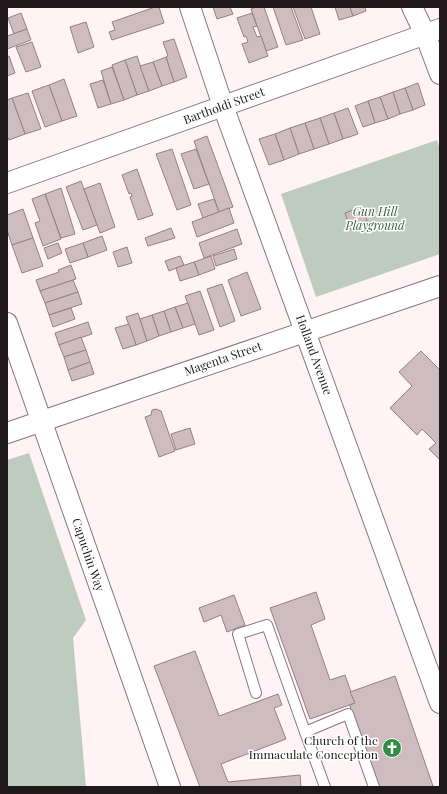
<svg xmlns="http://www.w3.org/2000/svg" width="447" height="794" viewBox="0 0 447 794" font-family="'Playfair Display',serif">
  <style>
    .green { fill: #bdccbe }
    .building { fill: #cfbcc1; stroke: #938186 }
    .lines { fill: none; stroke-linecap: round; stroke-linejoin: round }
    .service-casing { stroke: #88777c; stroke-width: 12 }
    .minor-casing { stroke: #88777c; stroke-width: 22 }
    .service { stroke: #fff; stroke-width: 10 }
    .minor { stroke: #fff; stroke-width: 20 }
    .labels { text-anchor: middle; stroke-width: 3; stroke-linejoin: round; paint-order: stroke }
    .street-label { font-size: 12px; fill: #1f191b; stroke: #fff }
    .park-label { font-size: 12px; font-style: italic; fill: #39623e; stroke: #fff }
    .poi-label { font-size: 12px; fill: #1f191b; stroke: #fff; text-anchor: end }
  </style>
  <rect width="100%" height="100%" fill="#fff3f6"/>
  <g class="green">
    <path d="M437 140 440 150V254L316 297 281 194Z"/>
    <path d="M29 453 86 620 73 638 86 787H7V460Z"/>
  </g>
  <g class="building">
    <path d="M155 7H159L164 23 112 40 109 32 115 30 112 22Z"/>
    <path d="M213 7H230L233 14 217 19Z"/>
    <path d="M256 7H264L278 47 266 51 251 9Z"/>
    <path d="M273 7H291L303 40 286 45Z"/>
    <path d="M293 7H311L320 34 305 39Z"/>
    <path d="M335 7H350L353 16 339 20Z"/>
    <path d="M350 7H365L366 11 353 16Z"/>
    <path d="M21 13 27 29 14 34 8 18Z"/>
    <path d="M252 13 257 26 253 27 257 37 261 36 268 56 249 63 242 44 248 42 246 36 244 37 237 18Z"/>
    <path d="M86 22 94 47 78 53 70 27Z"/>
    <path d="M27 29 31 40 7 49V36Z"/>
    <path d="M174 39 187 77 174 82 166 57 168 56 163 42Z"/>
    <path d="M32 42 41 67 26 72 16 47Z"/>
    <path d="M9 56 15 73 7 76V57Z"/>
    <path d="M137 56 149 91 137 95 125 60Z"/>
    <path d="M166 57 174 82 162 86 153 62Z"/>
    <path d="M125 60 137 95 124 100 112 65Z"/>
    <path d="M153 62 162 86 149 91 140 66Z"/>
    <path d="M112 67 124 100 111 104 101 71Z"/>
    <path d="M64 79 77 116 62 121 49 85Z"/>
    <path d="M103 80 111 104 98 108 90 84Z"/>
    <path d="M418 83 425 105 413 110 405 88Z"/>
    <path d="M49 85 62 121 45 127 32 91Z"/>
    <path d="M405 88 413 110 400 114 393 92Z"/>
    <path d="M393 92 400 114 388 119 380 97Z"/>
    <path d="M28 93 41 129 25 134 12 98Z"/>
    <path d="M380 97 388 119 375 123 368 101Z"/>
    <path d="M12 98 25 134 9 140 7 136V100Z"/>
    <path d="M368 101 375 123 363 127 355 106Z"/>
    <path d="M348 108 358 134 343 139 334 113Z"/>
    <path d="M334 113 343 139 329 144 320 118Z"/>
    <path d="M320 118 329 144 314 149 305 123Z"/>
    <path d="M305 123 314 149 299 154 290 128Z"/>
    <path d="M290 128 299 154 284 160 275 134Z"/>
    <path d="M275 134 284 160 269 165 259 139Z"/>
    <path d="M207 136 233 207 219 212 194 141Z"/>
    <path d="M172 149 191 205 177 210 156 154Z"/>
    <path d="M196 149 209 184 194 189 181 154Z"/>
    <path d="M137 169 153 215 138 220 130 197 132 196 131 193 129 194 122 175Z"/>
    <path d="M81 181 97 225 83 230 66 187Z"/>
    <path d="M100 183 115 227 100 233 84 189Z"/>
    <path d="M61 188 75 234 61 238 45 194Z"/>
    <path d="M45 194 61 239 43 246 35 223 40 221 32 199Z"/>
    <path d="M214 199 219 212 203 218 198 204Z"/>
    <path d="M362 207 368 224 351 230 345 213Z"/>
    <path d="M229 208 234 223 197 237 192 222Z"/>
    <path d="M23 209 33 238 12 245 7 230V215Z"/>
    <path d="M171 228 175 238 148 246 145 238Z"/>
    <path d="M237 229 242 244 204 258 199 243Z"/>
    <path d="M102 236 107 250 88 257 83 243Z"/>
    <path d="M33 238 43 266 22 273 12 245Z"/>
    <path d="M58 243 62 253 48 259 44 248Z"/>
    <path d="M83 243 88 257 70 263 65 249Z"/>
    <path d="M127 247 132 263 118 267 113 252Z"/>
    <path d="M234 249 237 259 216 266 213 256Z"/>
    <path d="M180 256 184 265 169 271 165 261Z"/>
    <path d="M211 256 215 269 199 275 194 262Z"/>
    <path d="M194 262 199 275 180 281 176 268Z"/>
    <path d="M71 265 76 279 40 291 36 280 59 272 58 270Z"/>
    <path d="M247 272 261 309 241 316 228 280Z"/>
    <path d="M73 280 78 292 45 303 40 291Z"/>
    <path d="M222 284 235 321 220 327 207 289Z"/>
    <path d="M200 291 214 330 199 335 185 296Z"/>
    <path d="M78 292 82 304 49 315 45 303Z"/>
    <path d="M188 303 195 324 183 328 175 307Z"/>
    <path d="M175 307 183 328 171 332 164 311Z"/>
    <path d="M71 308 75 319 53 327 49 315Z"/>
    <path d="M164 311 171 332 159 336 152 315Z"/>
    <path d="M138 313 147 341 136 345 126 317Z"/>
    <path d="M152 315 159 336 147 341 140 319Z"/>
    <path d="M88 322 92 334 59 345 55 333Z"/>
    <path d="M129 324 136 345 123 349 115 328Z"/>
    <path d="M81 337 86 350 64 357 59 345Z"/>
    <path d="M86 350 90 362 68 370 64 357Z"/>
    <path d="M421 351 440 370V460L429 449 436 443 422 429 417 435 390 408 412 386 399 372Z"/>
    <path d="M90 362 94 374 72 381 68 370Z"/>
    <path d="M156 409 161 411 175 451 159 457 145 417 151 415 152 410Z"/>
    <path d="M190 428 195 444 176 450 171 434Z"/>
    <path d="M316 592 325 619 311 625 330 680 345 675 355 703 310 719 270 608Z"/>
    <path d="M234 595 245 625 227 632 221 615 204 622 199 608Z"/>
    <path d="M195 651 219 716 278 694 282 705 274 708 286 739 221 764 228 782 300 775 301 787H200L154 666Z"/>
    <path d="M395 676 433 786 430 787H379L351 710 350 705 355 703 350 692Z"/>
  </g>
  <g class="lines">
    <defs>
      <g id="service">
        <path d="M256 693 238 634 267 625 305 732"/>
        <path d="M325 787 305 732 348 714 374 787"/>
      </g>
      <g id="minor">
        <path d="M190 7 223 106 440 703"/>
        <path d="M412 7 425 34 440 74"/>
        <path d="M7 183 440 29"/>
        <path d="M7 323 170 787"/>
        <path d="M7 433 440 286"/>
      </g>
    </defs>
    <use href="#service" class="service-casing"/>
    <use href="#minor" class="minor-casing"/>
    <use href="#service" class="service"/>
    <use href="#minor" class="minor"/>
  </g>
  <defs>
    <symbol id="church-disc" viewBox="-11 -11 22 22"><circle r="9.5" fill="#2e8f43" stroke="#fff"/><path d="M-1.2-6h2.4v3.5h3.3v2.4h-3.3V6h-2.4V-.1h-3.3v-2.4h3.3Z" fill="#fff"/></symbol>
  </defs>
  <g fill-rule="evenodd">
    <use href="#church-disc" x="381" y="737" width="22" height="22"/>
  </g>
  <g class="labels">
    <g class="street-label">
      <text transform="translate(224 106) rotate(-20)" y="4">Bartholdi Street</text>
      <text transform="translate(314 355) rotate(70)" y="4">Holland Avenue</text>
      <text transform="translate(223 359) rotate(-19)" y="4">Magenta Street</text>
      <text transform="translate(88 555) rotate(71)" y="4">Capuchin Way</text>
    </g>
    <g class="park-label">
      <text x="375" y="216">Gun Hill<tspan x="375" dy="14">Playground</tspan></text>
    </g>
    <g class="poi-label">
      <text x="378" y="745">Church of the<tspan x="378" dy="14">Immaculate Conception</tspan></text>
    </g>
  </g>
  <rect width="447" height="794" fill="none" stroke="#1f191b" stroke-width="16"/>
</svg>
